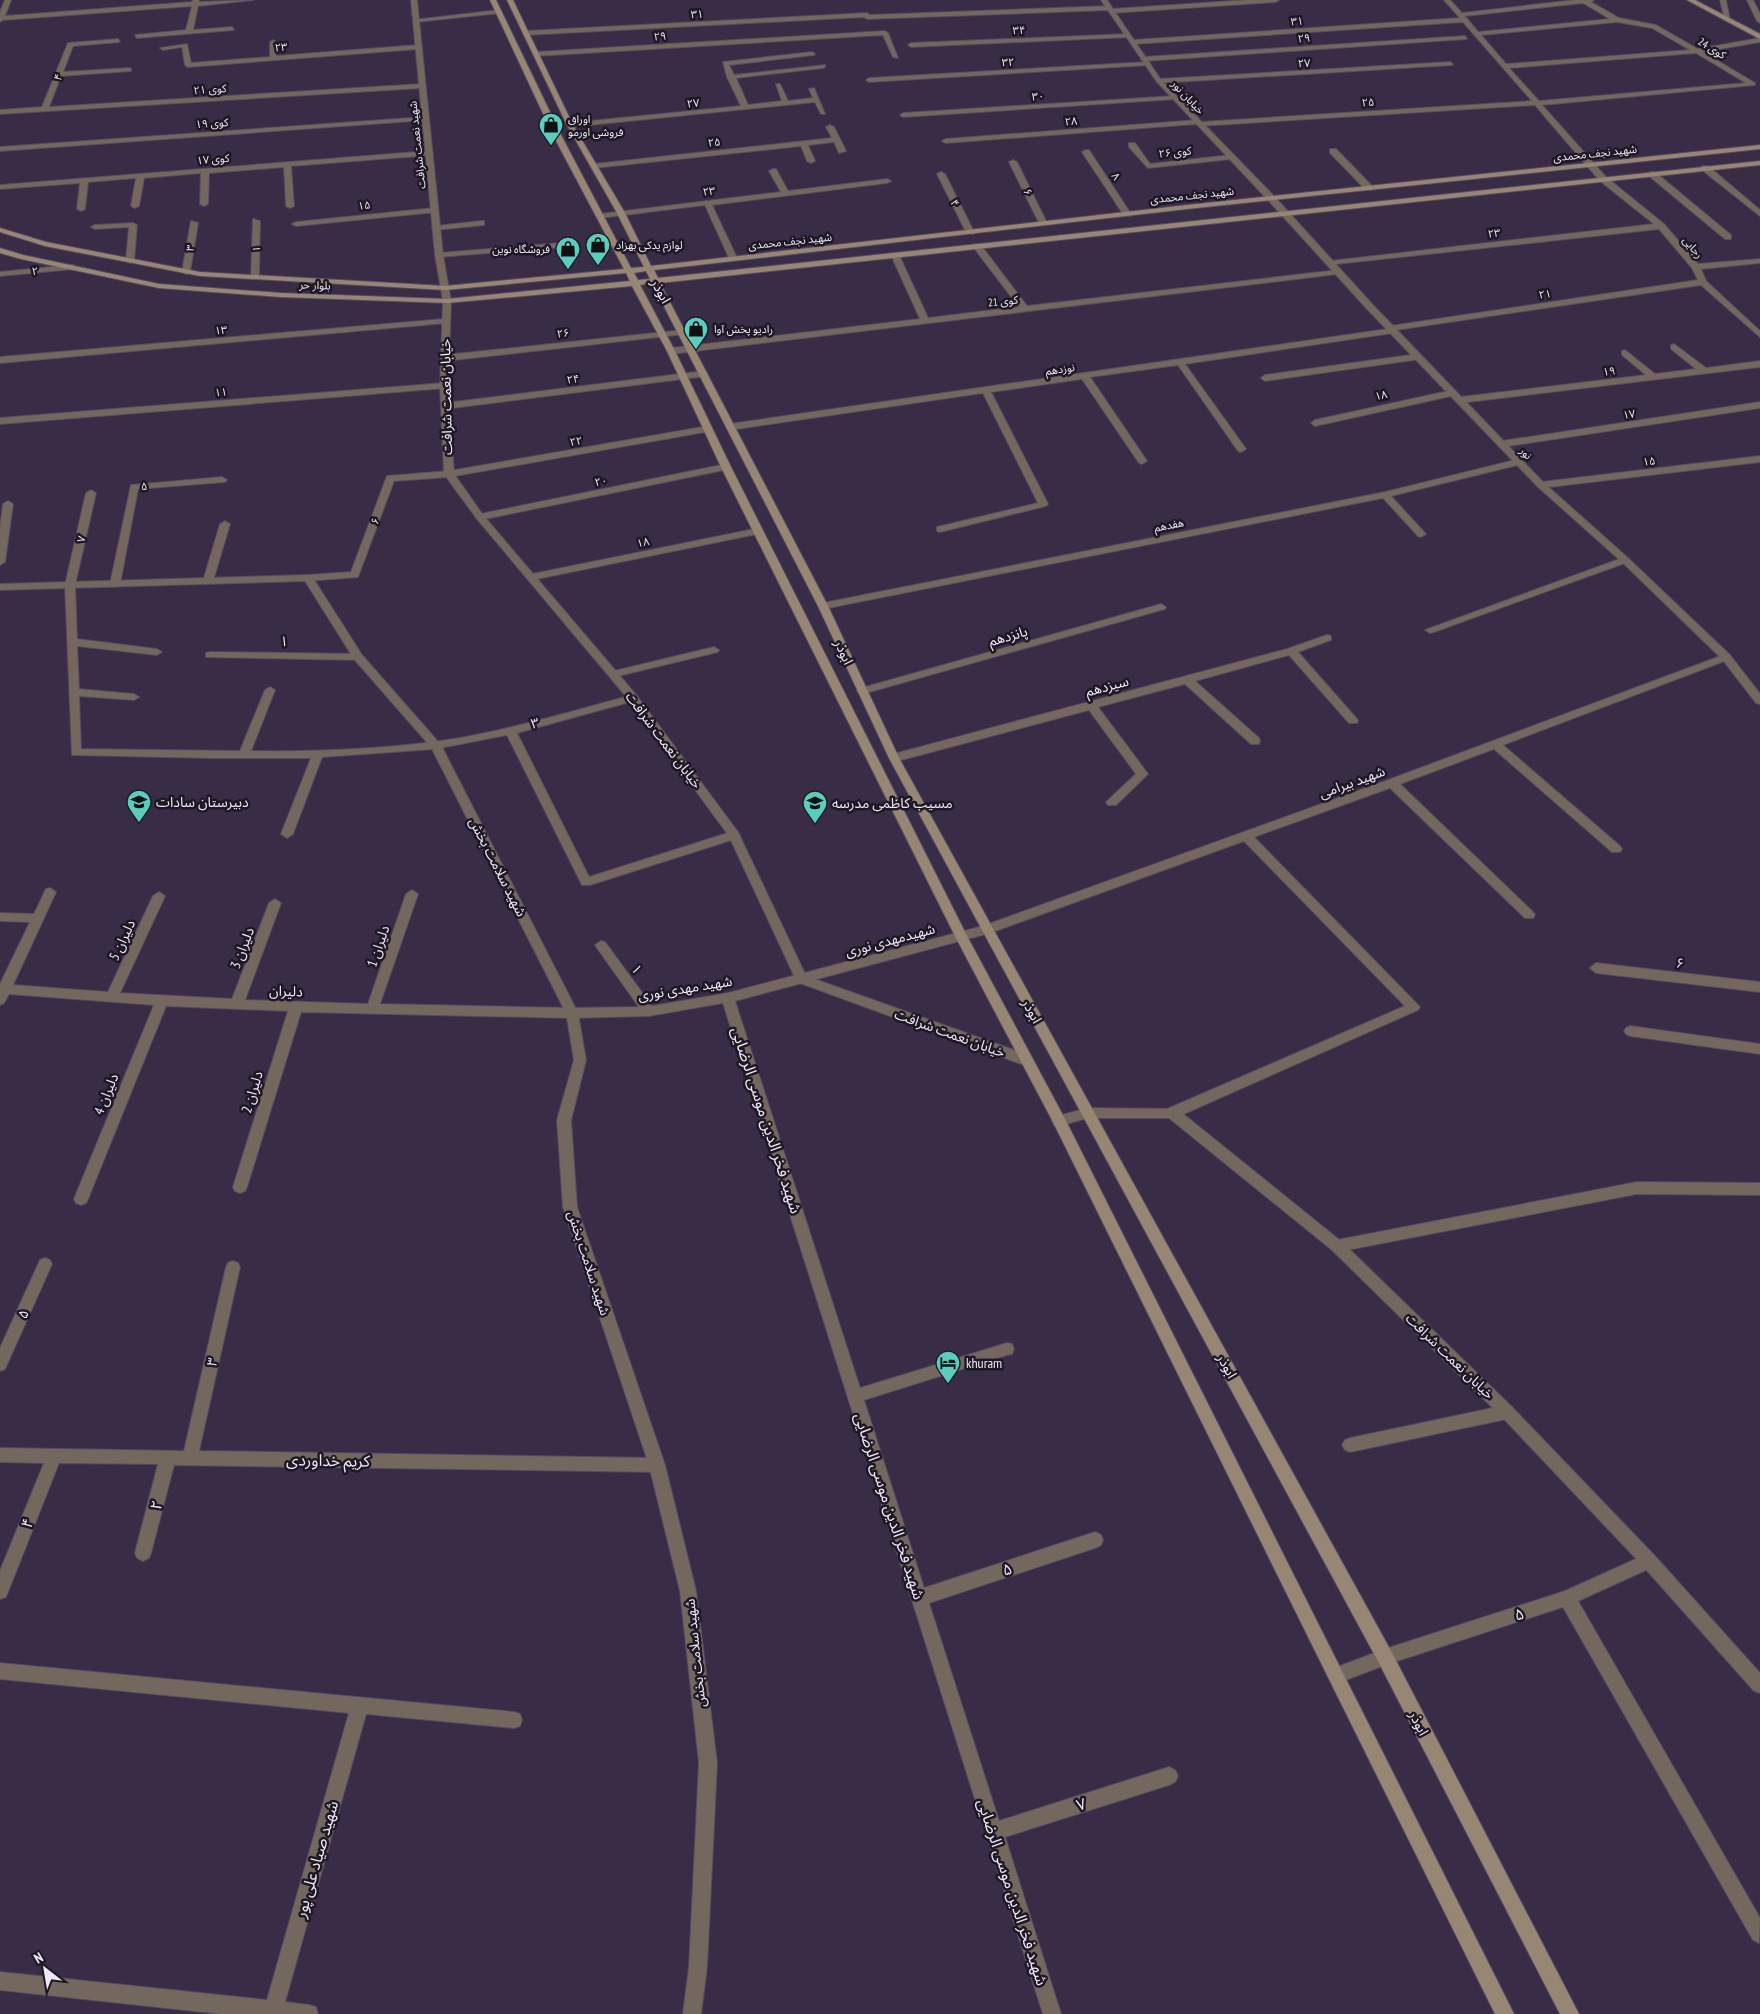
<svg xmlns="http://www.w3.org/2000/svg" width="1760" height="2014" viewBox="0 0 1760 2014" font-family="'PT Sans Narrow','Noto Sans Arabic',sans-serif">
  <style>
    .lines { fill: none; stroke-linecap: round; stroke-linejoin: round }
    .minor-casing { stroke: #554a63; stroke-width: 2 }
    .tertiary-casing { stroke: #554a63; stroke-width: 2 }
    .secondary-casing { stroke: #554a63; stroke-width: 2 }
    .minor { fill: #74685e; fill-rule: evenodd }
    .tertiary { fill: #74685e; fill-rule: evenodd }
    .secondary { fill: #988675; fill-rule: evenodd }
    .labels { text-anchor: middle; stroke-width: 5; stroke-linejoin: round; paint-order: stroke }
    .far-street-label { font-size: 11px; fill: #efe7f9; stroke: #1d1823 }
    .far-poi-label { font-size: 11px; fill: #efe7f9; stroke: #1d1823; text-anchor: start }
    .street-label { font-size: 14px; fill: #efe7f9; stroke: #1d1823 }
    .poi-label { font-size: 14px; fill: #efe7f9; stroke: #1d1823; text-anchor: start }
    .near-street-label { font-size: 16px; fill: #efe7f9; stroke: #1d1823 }
  </style>
  <rect width="100%" height="100%" fill="#382c46"/>
  <g class="lines">
    <defs>
      <g id="minor">
        <path d="M5 0H11L5 16 192 2 193 0H199V2L253 0 198 6 193 30 232 27 234 30 137 38 135 35 186 30 192 6 3 20 0 22V12Z"/>
        <path d="M1248 0H1279L1276 2 1112 13 1110 10 867 19 864 17 526 35 523 33 526 31 867 13 870 15 1110 6 1112 9Z"/>
        <path d="M1444 0H1450L1462 13 1575 0H1594L1591 2 1619 18 1656 25 1698 49 1760 38V42L1703 52 1755 83V85L1542 105 1606 177 1664 224 1698 264 1760 259V263L1701 269 1706 281 1760 331V337L1701 285 1396 330V333H1393L1185 364 1246 449 1241 452 1238 451 1178 365 1090 377 1147 461 1142 464 1139 463 1082 379 991 392 1048 504 1046 506 940 532 937 531V527L1038 503 983 393 730 430 726 427 730 424 1387 329V326H1390L1698 280 1692 268 1659 229 1327 265 1326 263 1330 261 1654 224 1600 181 1535 105 1199 126 1196 124 946 143 942 141 946 139 1198 120 1201 122 1532 101 1463 22 1133 44 1130 42 1133 40 1460 18ZM1583 3 1610 19 1478 32 1465 16ZM1617 22 1652 28 1690 50 1506 64 1481 35ZM1696 53 1746 83 1539 101 1509 68Z"/>
        <path d="M1720 0H1726L1730 21 1725 20Z"/>
        <path d="M1747 0H1753L1760 14V23L1757 21Z"/>
        <path d="M499 10 501 13 416 22 413 20Z"/>
        <path d="M885 31 888 33 898 58 893 57 883 35 536 56 533 54 536 52Z"/>
        <path d="M1128 34 1130 37 911 47 908 45 911 43Z"/>
        <path d="M1465 36 1467 39 1144 61 1141 59 1144 57Z"/>
        <path d="M118 39 120 42 73 46 63 72 129 68 131 69V71L61 76 49 107 422 84 425 86 422 88 0 114V110L42 107 68 43Z"/>
        <path d="M273 40 276 42V56L418 45 421 47 418 49 188 67 185 65 182 47 163 50 160 48 187 44 191 63 270 57V42Z"/>
        <path d="M812 52 815 54 814 55 729 65 734 75 825 65V67L823 68 736 78 748 105 782 101 776 84H780L788 101 813 98 809 89 814 88 825 114H821L815 102 570 127 567 125 570 123 741 106 727 77 723 62Z"/>
        <path d="M1148 62 1150 63V65L869 82 866 80 869 78Z"/>
        <path d="M1450 62 1453 64 1452 65 1159 83 1156 81 1159 79Z"/>
        <path d="M1175 96 1178 98 1177 99 903 117 900 115 903 113Z"/>
        <path d="M425 117 428 119 427 120 0 151V147Z"/>
        <path d="M830 125 834 127 846 151 839 153 834 142 808 145 815 161 811 163 807 161 801 146 594 168 590 166 594 164 832 138 826 127Z"/>
        <path d="M1129 143H1135L1150 164 1231 155 1235 157 1231 159 1148 168 1129 147Z"/>
        <path d="M1330 149H1336L1372 186V190H1366L1330 153Z"/>
        <path d="M1086 150H1089L1131 214 1130 216 1123 214 1082 152Z"/>
        <path d="M429 151 433 153 432 155 291 166 294 206 290 208 286 206 284 167 209 173 208 204 204 206 200 204 201 173 144 178 139 206 135 208 131 206 136 178 88 182 85 209 81 211 77 209 80 183 0 189V185Z"/>
        <path d="M1013 160 1017 162 1047 223 1046 225 1039 223 1009 162Z"/>
        <path d="M1702 166H1708L1760 210V216L1702 170Z"/>
        <path d="M773 169H776L788 191 887 179 891 181 887 183 712 205 737 258 733 260 729 258 705 205 600 218 596 216 600 214 781 192 769 171Z"/>
        <path d="M941 172 945 174 974 232 973 234 966 232 937 174Z"/>
        <path d="M1649 172H1655L1731 235V239H1725L1649 176Z"/>
        <path d="M434 208 438 210 437 212 296 226 292 224 296 222Z"/>
        <path d="M253 219 260 221 259 277 255 279 251 277Z"/>
        <path d="M191 221 198 223 190 272 186 274 182 272Z"/>
        <path d="M481 221H484V225L436 230 432 228 436 226Z"/>
        <path d="M133 223 137 225 134 261 130 263 126 261 129 227 95 229 91 227 95 225Z"/>
        <path d="M561 243 565 245 564 247 439 257 435 255 439 253Z"/>
        <path d="M974 244H980L1027 306 1338 270 1342 272 1338 274 671 354 667 351 671 348 920 319 891 255 895 253 899 255 928 318 1019 307 974 248Z"/>
        <path d="M71 265H74V269L0 276V272Z"/>
        <path d="M444 319 448 321 447 323 0 363V357Z"/>
        <path d="M683 330 687 332 686 334 445 361 441 358 445 355Z"/>
        <path d="M1674 344 1706 368 1760 361V367L1460 403 1456 400 1460 397 1646 375 1622 355V351L1625 350 1655 374 1696 369 1671 349V345Z"/>
        <path d="M1418 354 1421 355V359L1265 381 1261 378 1265 375Z"/>
        <path d="M704 371 707 372V376L445 409 441 406 445 403Z"/>
        <path d="M444 383 447 384V388L0 424V418Z"/>
        <path d="M1453 390 1456 391V395L1315 426 1311 423 1315 420Z"/>
        <path d="M1760 402V408L1502 447 1498 444 1502 441Z"/>
        <path d="M708 426 711 427V431L449 477 394 481 358 577 308 581 303 578 308 575 351 572 387 476 449 471Z"/>
        <path d="M1760 456V462L1541 488 1536 485 1541 482Z"/>
        <path d="M1519 459 1522 460V464L1391 496 1424 532 1426 534 1421 537 1418 536 1383 498 823 609 818 606 823 603 1385 492Z"/>
        <path d="M726 464 729 465V469L480 520 475 517 480 514Z"/>
        <path d="M222 477 227 480 225 482 138 489 120 584 115 587 112 586 110 584 131 485Z"/>
        <path d="M91 490 96 493 75 585 77 639 157 649 162 652 157 655 77 646 79 689 134 694 139 697 134 700 79 696 81 749 240 751 265 690 270 687 275 690 251 751C320 752 391 749 460 738 518 728 575 710 633 695L637 696V700L517 733 589 877 734 831 740 835 738 838 590 885H582L507 735 435 749 322 757 293 834 287 838 281 834 311 758H211L72 755 65 585 86 493Z"/>
        <path d="M8 501 13 504 5 562 0 565V528L3 504Z"/>
        <path d="M225 521 230 524 213 581 211 583H205L203 581 220 524Z"/>
        <path d="M759 528 762 529V533L532 580 527 577 532 574Z"/>
        <path d="M1625 557 1630 560 1628 562 1434 632 1430 633 1425 630Z"/>
        <path d="M1161 604 1166 607 1165 609 866 693 862 694 857 691 858 689Z"/>
        <path d="M1327 635 1331 636V640L1298 652 1357 719 1358 721 1357 723H1349L1289 655 1195 681 1259 738 1260 741 1259 744H1251L1185 684 1098 707 1148 774 1116 805H1108L1106 802 1136 774 1089 710 894 762 889 758 890 755 1287 649Z"/>
        <path d="M714 647 719 650 718 652 614 677 609 674 614 671Z"/>
        <path d="M210 652 358 654 363 657 358 660 206 657V653Z"/>
        <path d="M1726 654 1731 657 1730 659 1503 745 1620 846 1622 849 1620 852H1612L1494 749 1400 784 1533 912 1535 915 1533 918H1525L1390 788 1254 837 1420 1007 1418 1010 1177 1117H1167L1165 1113 1167 1109 1405 1006 1244 841 990 933 735 1001 860 1388 1007 1343 1012 1344 1014 1349 1012 1354 1007 1355 864 1400 924 1588 1095 1532 1101 1535 1103 1540 1101 1545 1095 1548 929 1603 999 1821 1169 1767 1175 1770 1178 1776 1175 1782 1169 1785 1005 1837 1061 2014H1043L723 1003 649 1016 572 1018 301 1012 247 1187 245 1191 240 1193 235 1191 233 1187 288 1011 166 1006 88 1199 86 1203 81 1205 76 1203 74 1199 154 1005 9 994 4 1003 0 1005V984L30 922 0 921V913L34 914 46 889 50 888 56 892 13 985 108 992 153 896 159 892 165 896 120 993 232 999 269 903 275 899 281 903 245 1000 368 1004 406 894 412 890 418 894 380 1004 572 1008 639 1007 597 948 595 945 601 941 605 942 652 1006 728 993 983 926 1388 780Z"/>
        <path d="M1596 963 1760 982V992L1596 973 1590 968Z"/>
        <path d="M1630 1026 1760 1044V1054L1630 1036 1626 1034 1624 1031 1626 1028Z"/>
        <path d="M1637 1182 1760 1183V1195L1637 1194 1337 1252 1332 1250 1330 1246 1332 1242 1337 1240Z"/>
        <path d="M45 1258 50 1260 52 1264 5 1369 0 1371V1348L40 1260Z"/>
        <path d="M233 1261 238 1263 240 1267 199 1451 657 1458 662 1460 665 1465 662 1470 657 1472 174 1465 151 1553 149 1558 143 1561 137 1558 135 1553 158 1464 59 1463 6 1597 0 1599V1571L44 1463 0 1462V1448L184 1451 226 1267 228 1263Z"/>
        <path d="M1507 1405 1512 1407 1515 1412 1512 1417 1507 1419 1350 1452 1345 1450 1342 1445 1345 1440 1350 1438Z"/>
        <path d="M1649 1553 1655 1556 1657 1561 1655 1566 1578 1601 1760 1918 1759 1943 1753 1940 1563 1607 1385 1665 1338 1683 1332 1681 1330 1675 1332 1669 1385 1649 1565 1591Z"/>
        <path d="M0 1663 514 1712 520 1714 522 1720 520 1726 514 1728 366 1714 285 2002 309 2005 316 2007 318 2014H221L0 1990V1972L267 2000 349 1713 0 1679Z"/>
      </g>
      <g id="tertiary">
        <path d="M411 0H417L443 255 451 301 448 386 454 474 483 515 637 696 738 832 806 976 1031 1056 1032 1060 1031 1064H1021L797 982 729 836 629 700 477 519 444 474 440 386 443 301 435 255Z"/>
        <path d="M1101 0H1107L1161 80 1274 196 1373 305 1544 483 1628 558 1730 655 1760 694V704L1756 703 1722 659 1622 562 1538 487 1367 309 1268 200 1157 82Z"/>
        <path d="M308 575 313 578 362 655 441 745 578 1013 586 1060 571 1120 577 1207 665 1465 696 1591 717 1763 707 1967 701 2014H683L689 1967 699 1763 680 1591 649 1465 563 1207 557 1120 574 1060 566 1013 431 747 354 659 305 581 0 590V584Z"/>
        <path d="M1088 1108 1177 1109 1342 1242 1512 1407 1655 1556 1760 1673V1693L1754 1691 1643 1566 1502 1417 1332 1250 1169 1118H1088L1059 1126 1054 1125 1052 1121 1054 1117Z"/>
      </g>
      <g id="secondary">
        <path d="M490 0H496L562 137 631 268 644 267 617 213 567 125 507 0H513L573 125 625 213 651 266 1187 205 1760 145V149L1187 209 654 270 658 278 1760 161V165L660 283 828 606 899 758 1391 1651 1579 2014H1560L1379 1663 889 758 818 606 652 283 640 285 675 351 731 467 967 936 1066 1121 1514 2014H1495L1053 1122 955 936 721 467 667 351 632 286 447 303 281 297 159 288 21 259 0 253V248L23 255 159 284 281 293 447 299 630 281 626 273 445 290 200 276 45 246 0 232V228L46 242 200 272 445 286 624 269 554 137ZM646 271 650 279 638 280 634 273Z"/>
        <path d="M1687 0H1695L1760 34V39Z"/>
      </g>
    </defs>
    <use href="#minor" class="minor-casing"/>
    <use href="#tertiary" class="tertiary-casing"/>
    <use href="#secondary" class="secondary-casing"/>
    <use href="#minor" class="minor"/>
    <use href="#tertiary" class="tertiary"/>
    <use href="#secondary" class="secondary"/>
  </g>
  <defs>
    <symbol id="shop-pin" viewBox="-11 -11 22 30"><path d="M0 17L-7.5 6A9.5 9.5 0 1 1 7.5 6Z" fill="#5acebc" stroke="#1d1823"/><path d="M-5-2.5h2.3a2.7 3.5 0 0 1 5.4 0H5L5.5 6h-11ZM-1.5-2.5h3a1.5 2.3 0 0 0-3 0Z" fill="#111"/></symbol>
    <symbol id="school-pin" viewBox="-11 -11 22 30"><path d="M0 17L-7.5 6A9.5 9.5 0 1 1 7.5 6Z" fill="#5acebc" stroke="#1d1823"/><path d="M0-5L7-2L0 1L-7-2ZM-4 1L0 2.5L4 1V4Q0 6-4 4Z" fill="#111"/></symbol>
    <symbol id="hotel-pin" viewBox="-11 -11 22 30"><path d="M0 17L-7.5 6A9.5 9.5 0 1 1 7.5 6Z" fill="#5acebc" stroke="#1d1823"/><path d="M-6-4.5h1.5V1H6V5H4.5V3h-9V5H-6ZM-4 0a1.8 1.8 0 1 1 3.6 0ZM.5 0V-2.5h3Q6-2.5 6 0Z" fill="#111"/></symbol>
  </defs>
  <g fill-rule="evenodd">
    <use href="#shop-pin" x="537" y="111" width="28" height="38"/>
    <use href="#shop-pin" x="584" y="231" width="28" height="38"/>
    <use href="#shop-pin" x="554" y="235" width="28" height="38"/>
    <use href="#shop-pin" x="682" y="315" width="28" height="38"/>
    <use href="#school-pin" x="125" y="788" width="28" height="38"/>
    <use href="#school-pin" x="801" y="789" width="28" height="38"/>
    <use href="#hotel-pin" x="934" y="1349" width="28" height="38"/>
  </g>
  <g class="labels">
    <g class="far-street-label">
      <text transform="translate(697 14) rotate(-3)" y="4">۳۱</text>
      <text transform="translate(1297 21) rotate(-4)" y="4">۳۱</text>
      <text transform="translate(1019 30) rotate(-2)" y="4">۳۴</text>
      <text transform="translate(660 36) rotate(-4)" y="4">۲۹</text>
      <text transform="translate(1304 38) rotate(-4)" y="4">۲۹</text>
      <text transform="translate(281 47) rotate(-4)" y="4">۲۳</text>
      <text transform="translate(1712 48) rotate(31)" y="4">کوی 24</text>
      <text transform="translate(1008 62) rotate(-3)" y="4">۳۲</text>
      <text transform="translate(1304 63) rotate(-3)" y="4">۲۷</text>
      <text transform="translate(58 77) rotate(-68)" y="4">۴</text>
      <text transform="translate(210 89) rotate(-4)" y="4">کوی ۲۱</text>
      <text transform="translate(1038 96) rotate(-4)" y="4">۳۰</text>
      <text transform="translate(1188 97) rotate(47)" y="4">خیابان نور</text>
      <text transform="translate(1368 102) rotate(-4)" y="4">۲۵</text>
      <text transform="translate(693 103) rotate(-6)" y="4">۲۷</text>
      <text transform="translate(1071 121) rotate(-4)" y="4">۲۸</text>
      <text transform="translate(212 123) rotate(-4)" y="4">کوی ۱۹</text>
      <text transform="translate(714 142) rotate(-6)" y="4">۲۵</text>
      <text transform="translate(417 145) rotate(-96)" y="4">شهید نعمت شرافت</text>
      <text transform="translate(1175 152) rotate(-6)" y="4">کوی ۲۶</text>
      <text transform="translate(1595 153) rotate(-6)" y="4">شهید نجف محمدی</text>
      <text transform="translate(213 159) rotate(-5)" y="4">کوی ۱۷</text>
      <text transform="translate(1116 176) rotate(56)" y="4">۸</text>
      <text transform="translate(709 191) rotate(-7)" y="4">۲۳</text>
      <text transform="translate(1028 192) rotate(64)" y="4">۶</text>
      <text transform="translate(1192 195) rotate(-6)" y="4">شهید نجف محمدی</text>
      <text transform="translate(955 203) rotate(63)" y="4">۴</text>
      <text transform="translate(364 205) rotate(-6)" y="4">۱۵</text>
      <text transform="translate(1494 233) rotate(-6)" y="4">۲۳</text>
      <text transform="translate(790 241) rotate(-6)" y="4">شهید نجف محمدی</text>
      <text transform="translate(1693 247) rotate(50)" y="4">رجایی</text>
      <text transform="translate(190 248) rotate(-81)" y="4">۳</text>
      <text transform="translate(256 249) rotate(-88)" y="4">۱</text>
      <text transform="translate(35 271) rotate(-6)" y="4">۲</text>
      <text transform="translate(315 285) rotate(2)" y="4">بلوار حر</text>
      <text transform="translate(1545 294) rotate(-8)" y="4">۲۱</text>
      <text transform="translate(1003 301) rotate(-6)" y="4">کوی 21</text>
      <text transform="translate(221 330) rotate(-5)" y="4">۱۳</text>
      <text transform="translate(563 333) rotate(-6)" y="4">۲۶</text>
      <text transform="translate(1060 369) rotate(-8)" y="4">نوزدهم</text>
      <text transform="translate(1609 371) rotate(-7)" y="4">۱۹</text>
      <text transform="translate(573 379) rotate(-7)" y="4">۲۴</text>
      <text transform="translate(221 392) rotate(-5)" y="4">۱۱</text>
      <text transform="translate(1381 395) rotate(-12)" y="4">۱۸</text>
      <text transform="translate(1629 414) rotate(-9)" y="4">۱۷</text>
      <text transform="translate(576 441) rotate(-10)" y="4">۲۲</text>
      <text transform="translate(1526 453) rotate(46)" y="4">نور</text>
      <text transform="translate(1649 461) rotate(-7)" y="4">۱۵</text>
      <text transform="translate(601 481) rotate(-11)" y="4">۲۰</text>
      <text transform="translate(144 486) rotate(-4)" y="4">۵</text>
      <text transform="translate(375 521) rotate(-71)" y="4">۶</text>
      <text transform="translate(1169 525) rotate(-11)" y="4">هفدهم</text>
      <text transform="translate(81 539) rotate(-77)" y="4">۷</text>
      <text transform="translate(643 542) rotate(-11)" y="4">۱۸</text>
    </g>
    <g class="far-poi-label">
      <text x="568" y="123">اوراق<tspan x="568" dy="13">فروشی اورمو</tspan></text>
      <text x="616" y="249">لوازم یدکی بهزاد</text>
      <text x="550" y="253" text-anchor="end">فروشگاه نوین</text>
      <text x="714" y="333">رادیو پخش آوا</text>
    </g>
    <g class="street-label">
      <text transform="translate(661 291) rotate(61)" y="5">ابوذر</text>
      <text transform="translate(446 397) rotate(-91)" y="5">خیابان نعمت شرافت</text>
      <text transform="translate(1008 636) rotate(-16)" y="5">پانزدهم</text>
      <text transform="translate(284 641) rotate(1)" y="5">۱</text>
      <text transform="translate(844 652) rotate(65)" y="5">ابوذر</text>
      <text transform="translate(1107 686) rotate(-15)" y="5">سیزدهم</text>
      <text transform="translate(535 723) rotate(-14)" y="5">۳</text>
      <text transform="translate(664 740) rotate(53)" y="5">خیابان نعمت شرافت</text>
      <text transform="translate(1352 782) rotate(-20)" y="5">شهید بیرامی</text>
      <text transform="translate(498 867) rotate(63)" y="5">شهید سلامت بخش</text>
      <text transform="translate(122 940) rotate(-65)" y="5">دلیران 5</text>
      <text transform="translate(890 940) rotate(-15)" y="5">شهیدمهدی نوری</text>
      <text transform="translate(378 946) rotate(-71)" y="5">دلیران 1</text>
      <text transform="translate(242 948) rotate(-69)" y="5">دلیران 3</text>
      <text transform="translate(1680 963) rotate(7)" y="5">۶</text>
      <text transform="translate(637 969) rotate(54)" y="5">۱</text>
      <text transform="translate(685 988) rotate(-9)" y="5">شهید مهدی نوری</text>
      <text transform="translate(286 991) rotate(2)" y="5">دلیران</text>
      <text transform="translate(1032 1011) rotate(61)" y="5">ابوذر</text>
      <text transform="translate(950 1033) rotate(20)" y="5">خیابان نعمت شرافت</text>
      <text transform="translate(252 1092) rotate(-73)" y="5">دلیران 2</text>
      <text transform="translate(106 1094) rotate(-68)" y="5">دلیران 4</text>
      <text transform="translate(589 1263) rotate(72)" y="5">شهید سلامت بخش</text>
      <text transform="translate(23 1314) rotate(-66)" y="5">۵</text>
      <text transform="translate(1450 1356) rotate(44)" y="5">خیابان نعمت شرافت</text>
      <text transform="translate(212 1362) rotate(-77)" y="5">۳</text>
      <text transform="translate(1227 1366) rotate(61)" y="5">ابوذر</text>
      <text transform="translate(695 1653) rotate(-96)" y="5">شهید سلامت بخش</text>
      <text transform="translate(1419 1723) rotate(63)" y="5">ابوذر</text>
    </g>
    <g class="poi-label">
      <text x="156" y="807">دبیرستان سادات</text>
      <text x="832" y="808">مسیب کاظمی مدرسه</text>
      <text x="966" y="1368">khuram</text>
    </g>
    <g class="near-street-label">
      <text transform="translate(767 1120) rotate(72)" y="6">شهید فخر الدین موسی الرضایی</text>
      <text transform="translate(328 1460) rotate(1)" y="6">کریم خداوردی</text>
      <text transform="translate(156 1505) rotate(-75)" y="6">۲</text>
      <text transform="translate(890 1506) rotate(72)" y="6">شهید فخر الدین موسی الرضایی</text>
      <text transform="translate(27 1523) rotate(-68)" y="6">۴</text>
      <text transform="translate(1007 1569) rotate(-18)" y="6">۵</text>
      <text transform="translate(1519 1614) rotate(-18)" y="6">۵</text>
      <text transform="translate(1081 1804) rotate(-18)" y="6">۷</text>
      <text transform="translate(316 1859) rotate(-74)" y="6">شهید صیاد علی پور</text>
      <text transform="translate(1013 1892) rotate(72)" y="6">شهید فخر الدین موسی الرضایی</text>
    </g>
  </g>
  <g transform="translate(45 1969) rotate(329)" stroke="#1d1823" stroke-width="4" paint-order="stroke">
  <path d="M0-4L9 19L0 12L-9 19Z" fill="#efe7f9"/>
  <text y="-8" font-size="14" font-weight="bold" text-anchor="middle" fill="#efe7f9">N</text>
  </g>
</svg>
